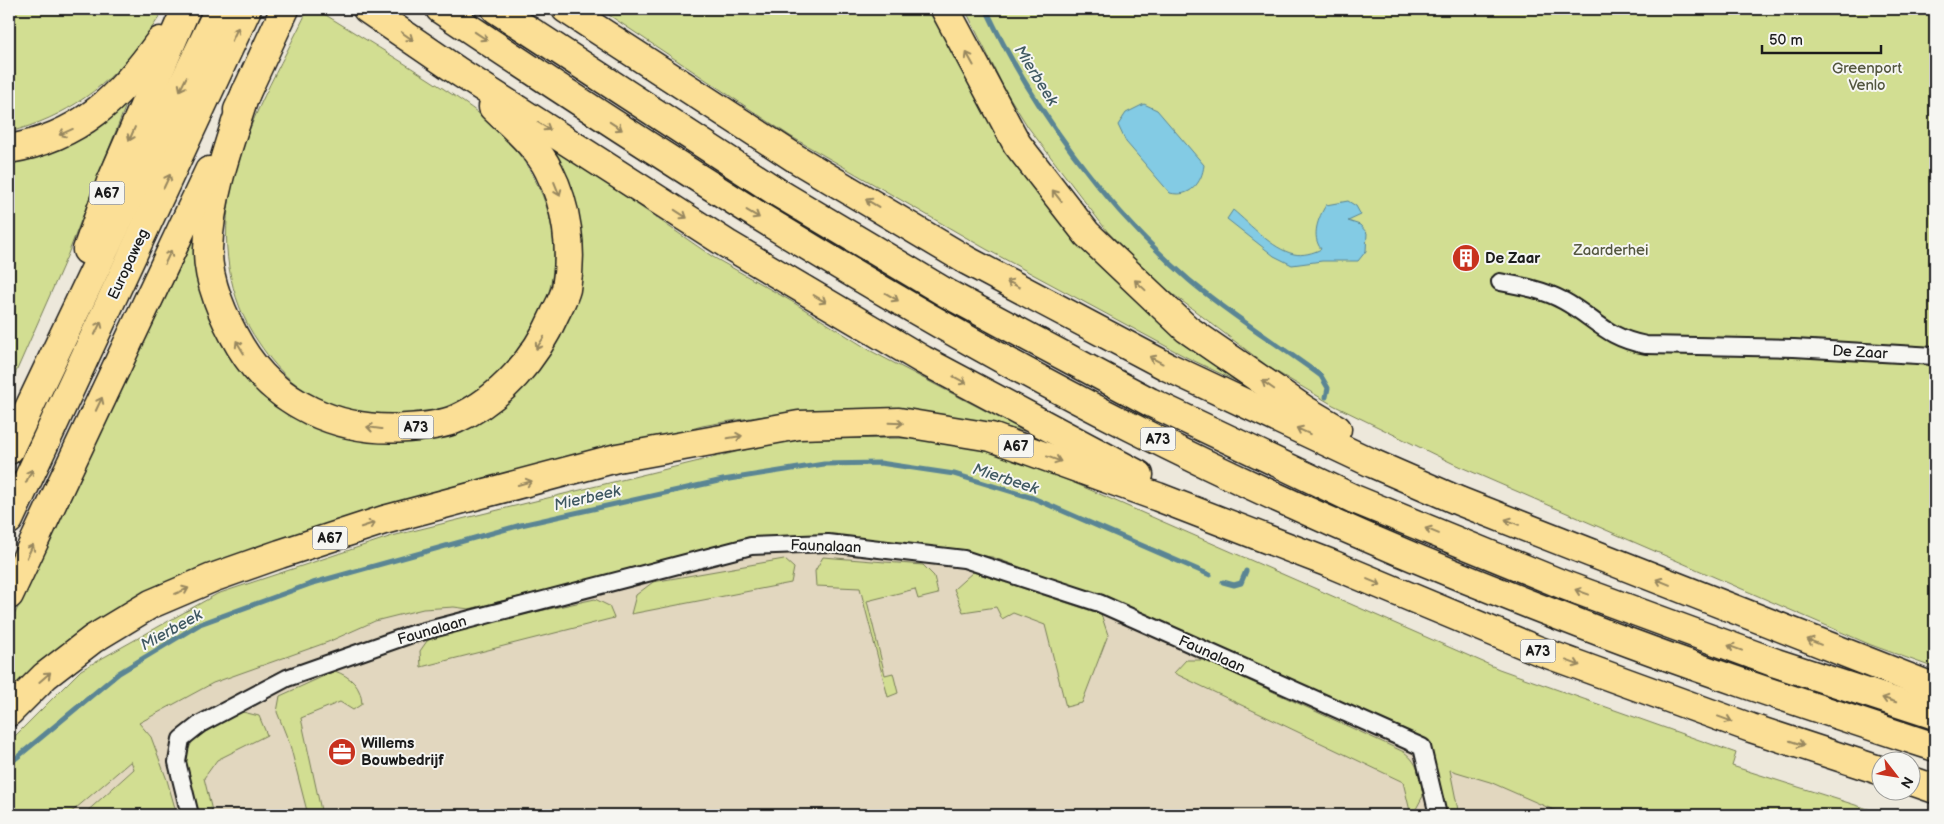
<svg xmlns="http://www.w3.org/2000/svg" width="1944" height="824" viewBox="0 0 1944 824" font-family="'Balsamiq Sans',sans-serif">
  <style>
    .built { fill: #e2d7bf }
    .green { fill: #d2de92; stroke: #777d57 }
    .water { fill: #83cbe4; stroke: #5a8594 }
    .lines { fill: none; stroke-linecap: round; stroke-linejoin: round }
    .stream { stroke: #5a8594; stroke-width: 5 }
    .minor-casing { stroke: #1c1c1c; stroke-width: 20 }
    .motorway-casing { stroke: #1c1c1c; stroke-width: 31 }
    .minor { stroke: #f6f6f2; stroke-width: 16 }
    .motorway { stroke: #fbdf96; stroke-width: 28 }
    .oneway { stroke: #97875f }
    .labels { text-anchor: middle; stroke-width: 4; stroke-linejoin: round; paint-order: stroke }
    .shield { fill: #f6f6f2; stroke: #5d5d5c; stroke-width: 1 }
    .shield-label { font-size: 14px; font-weight: bold; fill: #1c1c1c }
    .park-label { font-size: 15px; fill: #53563f; stroke: #f6f6f2 }
    .poi-label { font-size: 15px; font-weight: bold; fill: #1c1c1c; stroke: #f6f6f2; text-anchor: start }
    .street-label { font-size: 15px; fill: #1c1c1c; stroke: #f6f6f2 }
    .water-label { font-size: 16px; font-style: italic; fill: #405962; stroke: #f6f6f2 }
  </style>
  <rect width="100%" height="100%" fill="#ede8db"/>
  <filter id="ink" filterUnits="userSpaceOnUse"><feTurbulence type="fractalNoise" baseFrequency=".02" numOctaves="2"/><feDisplacementMap in="SourceGraphic" scale="10" xChannelSelector="R" yChannelSelector="G"/><feConvolveMatrix kernelMatrix="1 2 1 2 8 2 1 2 1" color-interpolation-filters="sRGB"/></filter>
  <g filter="url(#ink)">
    <path class="built" d="M797 473 1804 815H62L121 711Z"/>
    <g class="green">
      <path d="M9 9H163C159 19 151 29 144 38 111 85 65 118 9 132Z"/>
      <path d="M308 9H316C358 35 400 60 441 87 468 105 496 123 515 149 552 196 565 251 544 308 541 319 533 328 527 338 522 347 517 359 510 367 499 379 482 390 468 397 460 401 452 407 443 410 399 425 333 414 297 385 282 374 269 358 259 343 227 298 220 239 232 186 245 123 281 66 308 9Z"/>
      <path d="M600 9H936L1031 183 1290 407 1186 357 986 249 790 136Z"/>
      <path d="M965 9H1935V668L1871 645 1454 464 1333 405 1270 368 1153 279 1107 231 1028 127 1005 90Z"/>
      <path d="M126 105 68 254 9 388V159L95 125Z"/>
      <path d="M530 134 596 176 713 257 791 301 871 351 1024 431C984 422 941 412 900 410 834 406 767 414 702 426L257 552 9 696V626L205 215 238 357 393 442 424 441 458 432 495 413 523 388 538 367 570 288Z"/>
      <path d="M925 438 1015 457 1499 669 1736 753 1732 766 1887 815H1565L1490 782 1450 770 1459 815H1447L1430 742 1076 587 992 557 846 538 744 542 469 609 454 607 423 609 375 621 328 642 213 683 139 723 151 737 167 780 177 815H83L134 769 131 761 68 815H9V742L81 670 217 594 392 536 789 439Z"/>
      <path d="M823 557 923 565 934 576 938 594 918 599 915 589 867 601 885 675 893 673 898 693 888 697 860 588 816 586 815 571Z"/>
      <path d="M784 559 794 568 791 583 631 614 636 595 653 582Z"/>
      <path d="M973 572 1101 614 1108 635 1082 703 1066 707 1045 625 1013 613 1002 619 996 607 963 612 954 589Z"/>
      <path d="M595 599 609 606 614 618 421 667 420 651 427 641 443 632Z"/>
      <path d="M1186 660H1204L1404 752C1420 764 1420 778 1423 796L1416 809 1410 811 1403 782 1174 673Z"/>
      <path d="M335 671C351 677 361 686 362 704L353 710 340 702 301 718 322 815H308L290 745 277 712 280 696Z"/>
      <path d="M239 711 259 716 267 735 217 760 204 778 213 815H196L184 759 193 740Z"/>
    </g>
    <g class="water">
      <path d="M1144 104 1157 110 1204 165C1202 183 1190 198 1170 193L1126 142 1118 125 1126 113Z"/>
      <path d="M1348 201 1356 206 1361 215 1348 221 1360 225 1367 233 1366 251 1358 261H1322L1292 265 1274 256 1227 219 1233 210C1251 225 1272 249 1294 254 1302 256 1314 253 1321 249 1311 236 1318 218 1326 205Z"/>
    </g>
    <g class="lines">
      <g class="stream">
        <path d="M986 9C1032 108 1107 209 1189 280 1229 314 1279 345 1321 376L1328 388 1326 397"/>
        <path d="M1223 582 1234 585 1241 583 1246 571"/>
        <path d="M9 764 119 673 200 624 313 583 521 525 723 480 824 464 880 463 954 474 1033 498 1210 575"/>
      </g>
      <defs>
        <g id="minor">
          <path d="M1500 282C1522 286 1544 290 1564 301 1595 318 1606 338 1646 345L1794 348 1935 356"/>
          <path d="M190 815 177 762 181 739 200 724 287 678 409 635 751 546 828 543 964 559 1099 603 1422 747 1438 815"/>
        </g>
        <g id="motorway">
          <path d="M367 9 459 72 727 244 923 360 1139 475"/>
          <path d="M440 9C664 159 890 305 1131 427 1273 499 1421 563 1570 620 1690 667 1813 707 1935 747"/>
          <path d="M496 9 777 192 948 294 1150 402 1354 499 1564 585 1776 663 1935 715"/>
          <path d="M566 9 795 158 966 260 1168 367 1374 464 1459 501 1935 688"/>
          <path d="M945 9 1017 144 1087 234 1187 329 1305 410 1337 429"/>
          <path d="M246 92C229 144 210 195 208 249 207 281 224 319 240 346 275 405 340 433 407 428 423 427 442 425 456 419 501 399 536 358 555 314 559 306 564 297 566 289 573 249 567 206 549 171 537 146 512 126 493 107"/>
          <path d="M238 110 285 9"/>
          <path d="M9 149C80 137 119 98 160 41"/>
          <path d="M87 250 111 182 186 9"/>
          <path d="M9 450 219 9"/>
          <path d="M9 520 247 9"/>
          <path d="M9 595 209 171"/>
          <path d="M9 712 45 676 93 639 151 604 212 578 280 554 384 520 617 458 799 425 899 422 991 437 1158 497 1329 563 1537 650 1751 728 1882 771"/>
          <path d="M1912 781 1935 789"/>
        </g>
      </defs>
      <use href="#minor" class="minor-casing"/>
      <use href="#motorway" class="motorway-casing"/>
      <use href="#minor" class="minor"/>
      <use href="#motorway" class="motorway"/>
    </g>
    <defs><path id="oneway-shaft" d="M-6 0H5M1.5-3L5.5 0L1.5 3" fill="none" stroke-width="1.6" stroke-linecap="round" stroke-linejoin="round" transform="scale(1.25)"/></defs>
    <g class="oneway">
      <use href="#oneway-shaft" transform="translate(235 34) rotate(-65)"/>
      <use href="#oneway-shaft" transform="translate(407 36) rotate(35)"/>
      <use href="#oneway-shaft" transform="translate(481 36) rotate(34)"/>
      <use href="#oneway-shaft" transform="translate(970 59) rotate(-119)"/>
      <use href="#oneway-shaft" transform="translate(183 84) rotate(116)"/>
      <use href="#oneway-shaft" transform="translate(544 126) rotate(32)"/>
      <use href="#oneway-shaft" transform="translate(616 126) rotate(33)"/>
      <use href="#oneway-shaft" transform="translate(66 132) rotate(156)"/>
      <use href="#oneway-shaft" transform="translate(132 134) rotate(113)"/>
      <use href="#oneway-shaft" transform="translate(167 181) rotate(-65)"/>
      <use href="#oneway-shaft" transform="translate(557 189) rotate(68)"/>
      <use href="#oneway-shaft" transform="translate(1057 196) rotate(-128)"/>
      <use href="#oneway-shaft" transform="translate(872 203) rotate(-149)"/>
      <use href="#oneway-shaft" transform="translate(681 214) rotate(33)"/>
      <use href="#oneway-shaft" transform="translate(753 214) rotate(31)"/>
      <use href="#oneway-shaft" transform="translate(168 257) rotate(-65)"/>
      <use href="#oneway-shaft" transform="translate(1013 284) rotate(-152)"/>
      <use href="#oneway-shaft" transform="translate(1140 285) rotate(-137)"/>
      <use href="#oneway-shaft" transform="translate(892 297) rotate(31)"/>
      <use href="#oneway-shaft" transform="translate(820 299) rotate(31)"/>
      <use href="#oneway-shaft" transform="translate(98 328) rotate(-65)"/>
      <use href="#oneway-shaft" transform="translate(540 343) rotate(123)"/>
      <use href="#oneway-shaft" transform="translate(240 347) rotate(-121)"/>
      <use href="#oneway-shaft" transform="translate(1156 360) rotate(-152)"/>
      <use href="#oneway-shaft" transform="translate(960 380) rotate(28)"/>
      <use href="#oneway-shaft" transform="translate(1268 385) rotate(-145)"/>
      <use href="#oneway-shaft" transform="translate(99 404) rotate(-65)"/>
      <use href="#oneway-shaft" transform="translate(896 423) rotate(2)"/>
      <use href="#oneway-shaft" transform="translate(374 428) rotate(-172)"/>
      <use href="#oneway-shaft" transform="translate(1303 431) rotate(-155)"/>
      <use href="#oneway-shaft" transform="translate(735 437) rotate(-10)"/>
      <use href="#oneway-shaft" transform="translate(1054 459) rotate(20)"/>
      <use href="#oneway-shaft" transform="translate(29 476) rotate(-65)"/>
      <use href="#oneway-shaft" transform="translate(525 483) rotate(-15)"/>
      <use href="#oneway-shaft" transform="translate(1512 522) rotate(-158)"/>
      <use href="#oneway-shaft" transform="translate(368 525) rotate(-18)"/>
      <use href="#oneway-shaft" transform="translate(1432 531) rotate(-158)"/>
      <use href="#oneway-shaft" transform="translate(30 551) rotate(-65)"/>
      <use href="#oneway-shaft" transform="translate(1374 582) rotate(23)"/>
      <use href="#oneway-shaft" transform="translate(1663 582) rotate(-158)"/>
      <use href="#oneway-shaft" transform="translate(182 591) rotate(-23)"/>
      <use href="#oneway-shaft" transform="translate(1582 592) rotate(-160)"/>
      <use href="#oneway-shaft" transform="translate(1814 642) rotate(-158)"/>
      <use href="#oneway-shaft" transform="translate(1735 648) rotate(-160)"/>
      <use href="#oneway-shaft" transform="translate(1573 663) rotate(20)"/>
      <use href="#oneway-shaft" transform="translate(45 677) rotate(-41)"/>
      <use href="#oneway-shaft" transform="translate(1889 700) rotate(-162)"/>
      <use href="#oneway-shaft" transform="translate(1725 719) rotate(20)"/>
      <use href="#oneway-shaft" transform="translate(1797 743) rotate(18)"/>
    </g>
  </g>
  <defs>
    <symbol id="building-disc" viewBox="-11 -11 22 22"><circle r="9.5" fill="#c8321e" stroke="#f6f6f2"/><path d="M-4-6H4V6H1V3H-1V6H-4ZM-2.5-4.3h1.7v1.8h-1.7ZM.8-4.3h1.7v1.8H.8ZM-2.5-1h1.7V.8h-1.7ZM.8-1h1.7V.8H.8Z" fill="#fff"/></symbol>
    <symbol id="office-disc" viewBox="-11 -11 22 22"><circle r="9.5" fill="#c8321e" stroke="#f6f6f2"/><path d="M-6-3h4V-5.5h4V-3h4V5H-6ZM-1-4.5V-3h2v-1.5ZM-6 0V1H6V0Z" fill="#fff"/></symbol>
  </defs>
  <g fill-rule="evenodd">
    <use href="#building-disc" x="1450" y="242" width="32" height="32"/>
    <use href="#office-disc" x="326" y="736" width="32" height="32"/>
  </g>
  <g class="labels">
    <g class="shield">
      <rect x="89.5" y="181.5" width="35" height="23" rx="4"/>
      <rect x="398.5" y="415.5" width="35" height="23" rx="4"/>
      <rect x="1140.5" y="427.5" width="35" height="23" rx="4"/>
      <rect x="998.5" y="434.5" width="35" height="23" rx="4"/>
      <rect x="312.5" y="526.5" width="35" height="23" rx="4"/>
      <rect x="1520.5" y="639.5" width="35" height="23" rx="4"/>
    </g>
    <g class="shield-label">
      <text x="107" y="198">A67</text>
      <text x="416" y="432">A73</text>
      <text x="1158" y="444">A73</text>
      <text x="1016" y="451">A67</text>
      <text x="330" y="543">A67</text>
      <text x="1538" y="656">A73</text>
    </g>
    <g class="park-label">
      <text x="1867" y="73">Greenport<tspan x="1867" dy="17">Venlo</tspan></text>
      <text x="1611" y="255">Zaarderhei</text>
    </g>
    <g class="poi-label">
      <text x="1485" y="263">De Zaar</text>
      <text x="361" y="748">Willems<tspan x="361" dy="17">Bouwbedrijf</tspan></text>
    </g>
    <g class="street-label">
      <text transform="translate(128 264) rotate(-65)" y="5">Europaweg</text>
      <text transform="translate(1860 352) rotate(3)" y="5">De Zaar</text>
      <text transform="translate(826 546) rotate(2)" y="5">Faunalaan</text>
      <text transform="translate(432 630) rotate(-16)" y="5">Faunalaan</text>
      <text transform="translate(1212 654) rotate(24)" y="5">Faunalaan</text>
    </g>
    <g class="water-label">
      <text transform="translate(1037 75) rotate(58)" y="6">Mierbeek</text>
      <text transform="translate(1006 478) rotate(18)" y="6">Mierbeek</text>
      <text transform="translate(587 497) rotate(-13)" y="6">Mierbeek</text>
      <text transform="translate(171 629) rotate(-29)" y="6">Mierbeek</text>
    </g>
  </g>
  <rect width="1944" height="824" fill="none" stroke="#f6f6f2" stroke-width="30"/>
  <rect x="15" y="15" width="1914" height="794" fill="none" stroke="#1c1c1c" stroke-width="2" filter="url(#ink)"/>
  <g transform="translate(1896 776) rotate(121)"><circle r="24" fill="#f6f6f2" stroke="#9f9f9c"/>
  <path d="M0-4L9 19L0 12L-9 19Z" fill="#c8321e"/>
  <text y="-8" font-size="14" font-weight="bold" text-anchor="middle" fill="#1c1c1c">N</text>
  </g>
  <path d="M1762 45v8h119v-8" fill="none" stroke="#1c1c1c" stroke-width="2.5"/>
  <text x="1769" y="45" font-size="15" fill="#1c1c1c" stroke="#f6f6f2" stroke-width="4" paint-order="stroke">50 m</text>
</svg>
